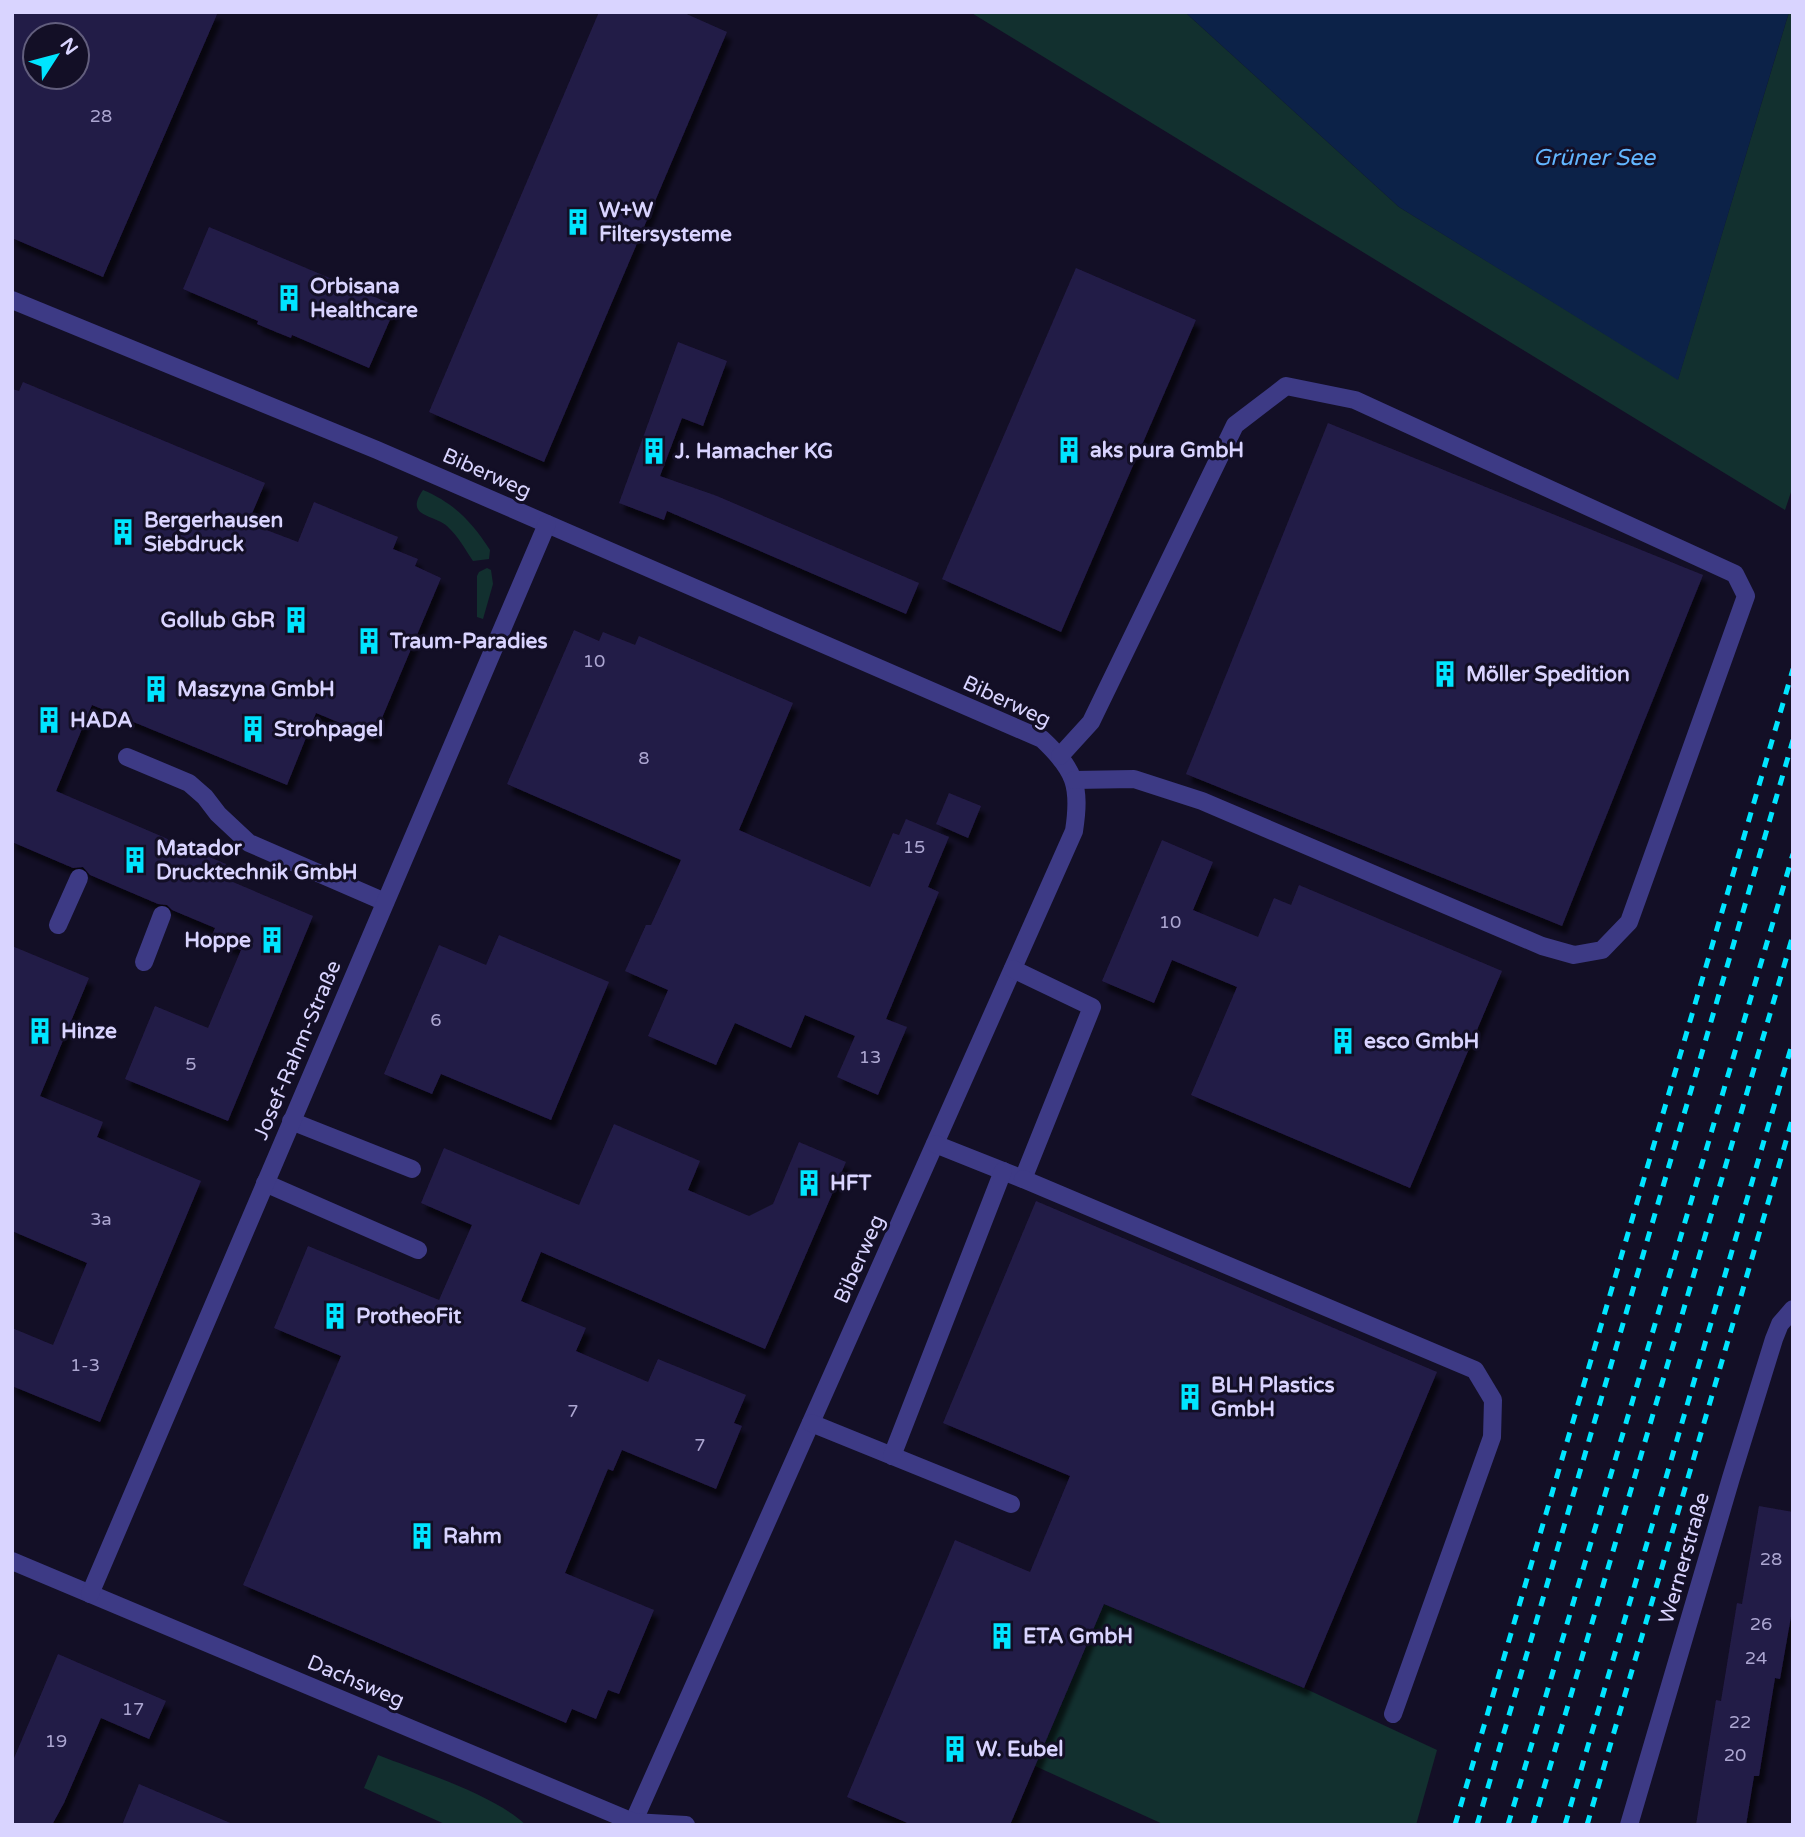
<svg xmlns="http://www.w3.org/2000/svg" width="1805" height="1837" viewBox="0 0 1805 1837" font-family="'Varela Round',sans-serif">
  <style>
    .green { fill: #12302f }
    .water { fill: #0c2248 }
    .building { fill: #241b47; fill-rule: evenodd; filter: url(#shadow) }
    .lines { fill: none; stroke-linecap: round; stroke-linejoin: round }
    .minor { stroke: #3d3a85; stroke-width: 18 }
    .rail { stroke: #00e5ff; stroke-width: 5; stroke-dasharray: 10 9; stroke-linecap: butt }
    .labels { text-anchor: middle; stroke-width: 6; stroke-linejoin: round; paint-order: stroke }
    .number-label { font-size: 18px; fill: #aca6d1 }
    .poi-label { font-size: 21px; font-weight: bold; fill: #d9d4ff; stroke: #130f26; text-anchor: start }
    .street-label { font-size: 21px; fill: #d9d4ff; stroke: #130f26 }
    .water-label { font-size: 23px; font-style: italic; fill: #62b6ff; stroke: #130f26 }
  </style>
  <defs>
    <filter id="shadow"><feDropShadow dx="4.5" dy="8" stdDeviation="2" flood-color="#0009"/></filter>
  </defs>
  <rect width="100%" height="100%" fill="#130f26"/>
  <g class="green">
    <path d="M970 12H1185L1399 207 1678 379 1789 12H1793V486L1785 510Z"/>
    <path d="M423 490C454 503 472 522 490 550L489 559 473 561C465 549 458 536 447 526 433 514 404 517 423 490Z"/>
    <path d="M487 568 491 570 493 584 483 619 477 617V576L479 572Z"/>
    <path d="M1104 1604 1304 1688 1437 1750 1416 1825H1165L1035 1766Z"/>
    <path d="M378 1755C421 1772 493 1794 526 1825H447L364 1788Z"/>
  </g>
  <path class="water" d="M1185 12H1789L1678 380 1399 207Z"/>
  <g class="building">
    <path d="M12 12H218L103 277 12 238ZM35 35H77V77H35Z"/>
    <path d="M599 12H682L727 32 544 462 429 412Z"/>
    <path d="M209 227 396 306 369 368 292 335 291 338 276 332 257 324 258 321 183 289Z"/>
    <path d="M1076 268 1196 320 1061 632 942 579Z"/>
    <path d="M678 342 727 361 703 426 682 418 660 476 717 496 919 583 906 614 667 511 664 520 619 503Z"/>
    <path d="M23 382 265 483 248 523 298 542 314 502 398 537 393 549 418 559 415 566 441 578 374 737 316 713 287 785 92 705 56 791 226 864 221 877 313 916 228 1121 125 1079 155 1006 208 1028 241 950 211 938 215 928 172 910 167 905 158 904 90 875 83 867 73 868 12 842V389L19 391Z"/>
    <path d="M1328 423 1703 575 1562 926 1186 774Z"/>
    <path d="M574 630 599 641 603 632 635 645 639 636 793 703 739 830 870 887 893 833 899 835 906 819 949 837 928 887 939 892 886 1019 907 1027 878 1095 837 1077 855 1036 805 1015 791 1048 735 1023 716 1065 648 1036 668 990 625 971 646 925H651L681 860 507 784Z"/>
    <path d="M949 793 981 806 968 838 936 824Z"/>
    <path d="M1162 840 1213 862 1193 910 1258 937 1274 898 1291 905 1299 885 1502 971 1410 1188 1191 1095 1237 987 1172 960 1154 1003 1102 981Z"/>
    <path d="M499 935 609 982 551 1120 441 1074 432 1094 384 1074 439 945 486 965Z"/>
    <path d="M12 946 89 978 40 1096 103 1122 97 1137 201 1181 100 1422 12 1386V1328L53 1345 87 1263 12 1231Z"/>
    <path d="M614 1124 700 1161 688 1190 749 1216 773 1204 799 1142 846 1162 765 1349 541 1252 521 1301 586 1328 576 1351 648 1382 658 1359 746 1395 734 1423 742 1426 716 1489 622 1450 613 1471 608 1469 565 1573 654 1610 619 1694 608 1690 596 1719 572 1709 566 1723 243 1585 341 1356 274 1328 308 1246 439 1300 472 1225 421 1203 444 1148 579 1205Z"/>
    <path d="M1036 1201 1437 1372 1304 1688 1104 1604 1010 1825H912L847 1797 955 1540 1030 1572 1070 1476 943 1423Z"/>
    <path d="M1759 1506 1793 1512V1605L1780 1679 1775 1678 1759 1776H1754L1746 1825H1696L1716 1700 1721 1701 1737 1603 1742 1604Z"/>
    <path d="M58 1654 166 1701 149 1739 101 1718 64 1803 52 1825H12V1763Z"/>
    <path d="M139 1784 235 1825H122Z"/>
  </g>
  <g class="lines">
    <g class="minor">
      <path d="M12 300 377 450 1042 739C1075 770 1081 786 1074 831L632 1825"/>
      <path d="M1060 756 1091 722 1235 425 1286 386 1355 400 1735 574 1746 596 1629 922 1602 950 1574 955 1542 946 1202 801 1134 779 1074 780"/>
      <path d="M127 757 189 783 205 797 218 814 249 843 385 902"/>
      <path d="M58 925 79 878"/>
      <path d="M144 962 162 915"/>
      <path d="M291 1121 412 1169"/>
      <path d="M935 1144 1023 1179 1092 1007 1013 969"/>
      <path d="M1023 1179 1475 1370 1493 1400 1492 1437 1393 1714"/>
      <path d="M265 1183 418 1250"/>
      <path d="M811 1423 1011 1504"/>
      <path d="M892 1456 1003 1171"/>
      <path d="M12 1561 633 1822 686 1825"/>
      <path d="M90 1594 547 524"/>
      <path d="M1629 1825 1731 1478 1774 1339 1780 1324 1793 1309"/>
    </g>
    <g class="rail">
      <path d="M1455 1825 1793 669"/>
      <path d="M1477 1825 1793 740"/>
      <path d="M1508 1825 1793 854"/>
      <path d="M1533 1825 1793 935"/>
      <path d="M1565 1825 1793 1041"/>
      <path d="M1587 1825 1793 1117"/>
    </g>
  </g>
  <defs>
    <symbol id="building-bare" viewBox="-9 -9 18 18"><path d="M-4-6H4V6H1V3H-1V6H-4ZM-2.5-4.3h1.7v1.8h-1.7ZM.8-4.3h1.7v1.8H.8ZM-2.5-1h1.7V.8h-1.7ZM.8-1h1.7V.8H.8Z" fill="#00e5ff" stroke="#130f26" stroke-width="2.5" paint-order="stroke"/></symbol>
  </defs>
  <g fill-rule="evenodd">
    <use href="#building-bare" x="559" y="203" width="38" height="38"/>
    <use href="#building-bare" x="270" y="279" width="38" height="38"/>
    <use href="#building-bare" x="1050" y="431" width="38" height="38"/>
    <use href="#building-bare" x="635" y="432" width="38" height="38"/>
    <use href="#building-bare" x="104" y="513" width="38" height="38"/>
    <use href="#building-bare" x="277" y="601" width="38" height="38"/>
    <use href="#building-bare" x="350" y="622" width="38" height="38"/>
    <use href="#building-bare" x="1426" y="655" width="38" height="38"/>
    <use href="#building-bare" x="137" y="670" width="38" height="38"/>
    <use href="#building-bare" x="30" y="701" width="38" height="38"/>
    <use href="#building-bare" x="234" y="710" width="38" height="38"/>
    <use href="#building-bare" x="116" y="841" width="38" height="38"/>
    <use href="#building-bare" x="253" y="921" width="38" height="38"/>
    <use href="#building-bare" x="21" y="1012" width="38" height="38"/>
    <use href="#building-bare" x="1324" y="1022" width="38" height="38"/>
    <use href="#building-bare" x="790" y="1164" width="38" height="38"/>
    <use href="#building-bare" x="316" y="1297" width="38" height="38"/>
    <use href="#building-bare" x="1171" y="1378" width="38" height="38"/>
    <use href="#building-bare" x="403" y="1517" width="38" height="38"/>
    <use href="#building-bare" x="983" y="1617" width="38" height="38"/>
    <use href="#building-bare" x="936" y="1730" width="38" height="38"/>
  </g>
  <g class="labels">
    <g class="number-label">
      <text x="101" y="122">28</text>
      <text x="594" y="667">10</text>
      <text x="644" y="764">8</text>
      <text x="914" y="853">15</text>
      <text x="1170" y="928">10</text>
      <text x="436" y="1026">6</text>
      <text x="870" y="1063">13</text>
      <text x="191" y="1070">5</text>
      <text x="101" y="1225">3a</text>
      <text x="85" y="1371">1-3</text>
      <text x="573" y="1417">7</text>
      <text x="700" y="1451">7</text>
      <text x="1771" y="1565">28</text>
      <text x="1761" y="1630">26</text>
      <text x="1756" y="1664">24</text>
      <text x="133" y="1715">17</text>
      <text x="1740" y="1728">22</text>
      <text x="56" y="1747">19</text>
      <text x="1735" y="1761">20</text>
    </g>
    <g class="poi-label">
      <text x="599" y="217">W+W<tspan x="599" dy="24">Filtersysteme</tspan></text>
      <text x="310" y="293">Orbisana<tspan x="310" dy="24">Healthcare</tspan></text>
      <text x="1090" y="457">aks pura GmbH</text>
      <text x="675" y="458">J. Hamacher KG</text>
      <text x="144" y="527">Bergerhausen<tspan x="144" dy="24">Siebdruck</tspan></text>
      <text x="275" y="627" text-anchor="end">Gollub GbR</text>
      <text x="390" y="648">Traum-Paradies</text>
      <text x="1466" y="681">Möller Spedition</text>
      <text x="177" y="696">Maszyna GmbH</text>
      <text x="70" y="727">HADA</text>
      <text x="274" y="736">Strohpagel</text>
      <text x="156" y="855">Matador<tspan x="156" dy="24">Drucktechnik GmbH</tspan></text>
      <text x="251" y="947" text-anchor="end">Hoppe</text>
      <text x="61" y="1038">Hinze</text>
      <text x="1364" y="1048">esco GmbH</text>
      <text x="830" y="1190">HFT</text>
      <text x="356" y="1323">ProtheoFit</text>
      <text x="1211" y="1392">BLH Plastics<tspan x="1211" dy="24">GmbH</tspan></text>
      <text x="443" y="1543">Rahm</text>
      <text x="1023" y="1643">ETA GmbH</text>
      <text x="976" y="1756">W. Eubel</text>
    </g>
    <g class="street-label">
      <text transform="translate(487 473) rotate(24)" y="7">Biberweg</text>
      <text transform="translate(1007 701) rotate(25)" y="7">Biberweg</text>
      <text transform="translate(297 1050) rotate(-67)" y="7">Josef-Rahm-Straße</text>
      <text transform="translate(859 1259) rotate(-66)" y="7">Biberweg</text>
      <text transform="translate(1684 1558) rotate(-74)" y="7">Wernerstraße</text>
      <text transform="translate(356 1681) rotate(23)" y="7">Dachsweg</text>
    </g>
    <g class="water-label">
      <text x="1594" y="165">Grüner See</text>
    </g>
  </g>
  <rect width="1805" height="1837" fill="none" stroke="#d9d4ff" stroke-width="28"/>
  <g transform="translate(56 56) rotate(54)"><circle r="33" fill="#130f26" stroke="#625e7d" stroke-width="2"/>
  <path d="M0-5L12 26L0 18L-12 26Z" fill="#00e5ff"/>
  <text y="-10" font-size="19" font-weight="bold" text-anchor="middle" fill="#d9d4ff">N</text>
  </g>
</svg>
